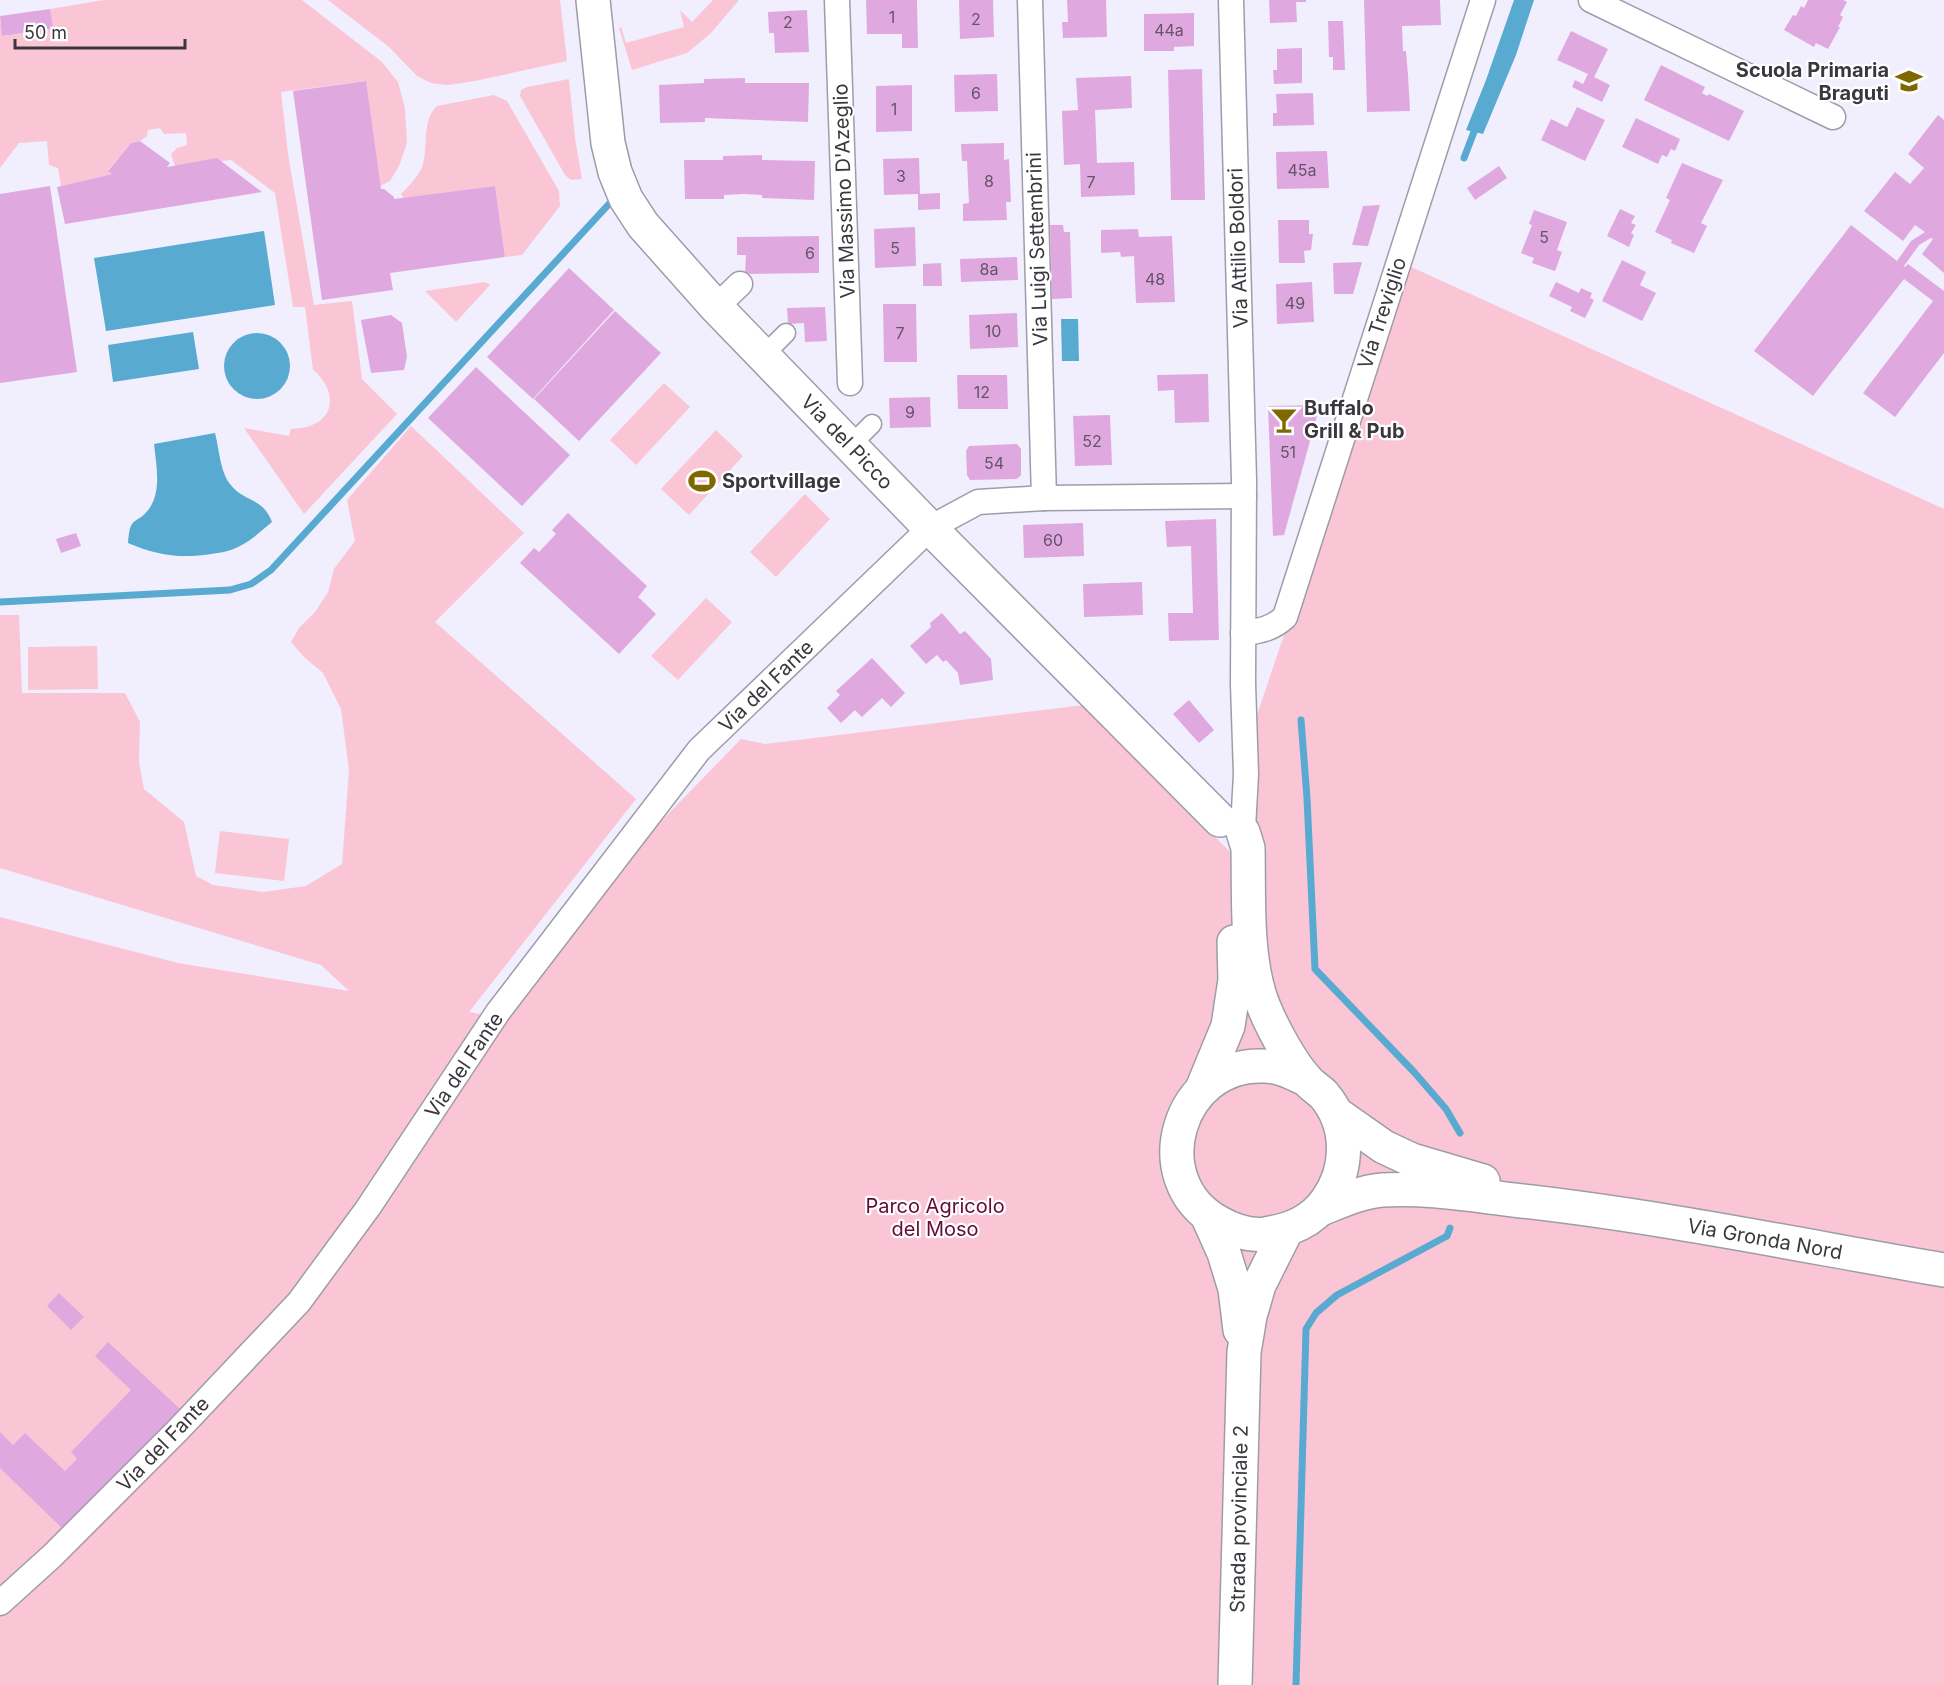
<svg xmlns="http://www.w3.org/2000/svg" width="1944" height="1685" viewBox="0 0 1944 1685" font-family="Inter,sans-serif">
  <style>
    .green { fill: #fac6d6 }
    .water { fill: #59aad0 }
    .lines { fill: none; stroke-linecap: round; stroke-linejoin: round }
    .stream { stroke: #59aad0; stroke-width: 7 }
    .building { fill: #dfa9e0 }
    .pedestrian-casing { stroke: #9f9caa; stroke-width: 21 }
    .minor-casing { stroke: #9f9caa; stroke-width: 27 }
    .secondary-casing { stroke: #9f9caa; stroke-width: 36 }
    .pedestrian { stroke: #fff; stroke-width: 18 }
    .minor { stroke: #fff; stroke-width: 24 }
    .secondary { stroke: #fff; stroke-width: 33 }
    .labels { text-anchor: middle; stroke-width: 4.5; stroke-linejoin: round; paint-order: stroke }
    .number-label { font-size: 16px; fill: #635466 }
    .poi-label { font-size: 20px; font-weight: bold; fill: #3a383e; stroke: #fff; text-anchor: start }
    .street-label { font-size: 20px; fill: #3a383e; stroke: #fff }
    .park-label { font-size: 20px; fill: #650b37; stroke: #fff }
  </style>
  <rect width="100%" height="100%" fill="#f1eefd"/>
  <g class="green">
    <path d="M104 0H302L382 62 398 82 405 109 407 143 399 166 390 181 380 186 365 81 281 92 288 154 314 305 352 301 362 379 397 414 304 514 244 428 289 436 291 429C297 428 305 428 310 426 339 416 333 385 313 370L305 307H293L275 193 231 160 175 166 171 154 177 148 187 145 186 133 164 134 160 128 148 130 147 136 140 141 131 143 108 170 112 174 61 186 58 168 49 165 47 141 19 143 0 168V19L3 36 52 29 50 9Z"/>
    <path d="M328 0H560L567 61 475 81 448 85 431 83 417 76 389 47Z"/>
    <path d="M713 0H739L711 33 687 53 632 70 619 28 621 27 626 43 684 27 680 10 692 22Z"/>
    <path d="M569 79 575 138 582 179 571 180 565 175 520 96 521 90 527 87Z"/>
    <path d="M494 95 507 101 559 191 560 206 522 255 505 257 495 186 404 198 401 194C409 186 418 177 422 167 429 147 421 121 437 106Z"/>
    <path d="M1409 266 1944 509V1685H0V917L178 963 349 991 321 965 0 868V615H19L22 693H125L140 722 139 762 144 789 184 822 196 876 213 885 263 892 306 886 342 864 349 770 341 709 323 673 304 657 291 642 299 628 315 612 328 592 334 569 355 541 347 500 411 426 524 533 435 622 636 799 469 1012 502 1018 605 879 741 739 765 744 1084 705 1252 874 1257 715Z"/>
    <path d="M485 282 490 285 456 322 425 291Z"/>
    <path d="M664 383 690 407 636 465 610 440Z"/>
    <path d="M716 430 743 456 689 515 661 489Z"/>
    <path d="M805 494 830 519 776 577 750 552Z"/>
    <path d="M706 598 732 622 678 680 651 656Z"/>
    <path d="M97 646 98 689 28 690V647Z"/>
    <path d="M220 831 289 839 284 881 215 873Z"/>
  </g>
  <g class="water">
    <path d="M1514 0H1534L1516 55 1483 134 1466 130 1486 80Z"/>
    <path d="M264 231 275 305 106 331 94 258Z"/>
    <path d="M1061 319H1078L1079 361H1062Z"/>
    <path d="M193 332 199 369 113 382 108 345Z"/>
    <circle cx="257" cy="366" r="33"/>
    <path d="M215 433C219 448 220 471 230 484 243 502 263 497 272 522 261 531 251 541 238 547 230 551 220 553 211 554 180 559 156 555 128 543 130 514 136 526 149 509 162 491 156 464 154 444Z"/>
  </g>
  <g class="lines">
    <g class="stream">
      <path d="M1464 158 1477 124"/>
      <path d="M0 602 230 590 251 584 271 570 609 204"/>
      <path d="M1301 720 1307 798 1315 969 1414 1072 1446 1109 1460 1133"/>
      <path d="M1296 1685 1306 1329 1316 1313 1337 1295 1447 1236 1450 1228"/>
    </g>
  </g>
  <g class="building">
    <path d="M866 0H917L918 48H902V34H867Z"/>
    <path d="M959 0H993L994 37 960 39Z"/>
    <path d="M1067 0H1106L1107 37 1063 38 1062 22H1068Z"/>
    <path d="M1269 0H1306V2H1296L1297 22 1270 23Z"/>
    <path d="M1364 0H1440L1441 25 1402 26 1403 51H1406L1408 75 1410 111 1367 112Z"/>
    <path d="M1808 0H1843L1847 2 1840 15 1843 17 1838 27H1840L1828 49 1816 43 1814 47 1784 30 1793 15 1796 16 1801 6 1804 8Z"/>
    <path d="M50 9 53 29 2 36 0 16Z"/>
    <path d="M807 10 809 52 775 53 774 33H769L768 12Z"/>
    <path d="M1194 13V46L1174 47V51H1144V14Z"/>
    <path d="M1328 21H1343L1345 70H1333V57H1329Z"/>
    <path d="M1571 31 1608 49 1594 77 1610 85 1602 102 1572 87 1575 80 1583 84 1588 74 1557 60Z"/>
    <path d="M1302 48V83L1274 84 1273 70H1277V49Z"/>
    <path d="M1661 65 1705 87 1702 93 1707 96 1709 94 1744 111 1729 141 1644 100Z"/>
    <path d="M1202 69 1205 200H1171L1168 70Z"/>
    <path d="M997 74 998 111 955 112 954 75Z"/>
    <path d="M1131 76 1132 108 1095 110 1097 163 1134 162 1135 195 1081 197 1080 164 1064 165 1062 111 1078 110 1076 78Z"/>
    <path d="M745 78V83H809L808 122 705 118V122L660 123 659 85 704 83V79Z"/>
    <path d="M366 81 381 189H384L394 197V199L495 186 505 257 390 273 393 290 322 300 293 91Z"/>
    <path d="M912 85V131L876 132V86Z"/>
    <path d="M1313 93 1314 125 1273 126V113H1277L1276 94Z"/>
    <path d="M1577 107 1605 120 1585 161 1541 140 1551 119 1567 127Z"/>
    <path d="M1938 115 1944 120V273L1922 254 1933 239 1931 238 1919 245 1904 266 1905 267 1908 264 1944 291V353L1895 417 1863 393 1933 301 1904 279 1813 396 1754 351 1851 225 1897 261 1911 241 1925 232 1915 225 1903 241 1864 211 1895 172 1910 184 1924 168 1908 154Z"/>
    <path d="M1636 118 1680 139 1675 151 1671 149 1667 157 1662 155 1658 164 1622 147Z"/>
    <path d="M140 141 170 163 167 167 217 158 262 192 65 224 57 187 112 174 108 171 131 143Z"/>
    <path d="M1004 143V160L1009 159 1011 202H1006L1007 220 963 221V204L969 203 967 161H962L961 144Z"/>
    <path d="M1327 151 1329 188 1277 189 1276 152Z"/>
    <path d="M762 155V160L815 161 814 200 762 198V195L743 194 724 195V199H685L684 160H723V156Z"/>
    <path d="M919 158 920 194 940 193V209L918 210V194L884 195 883 159Z"/>
    <path d="M1682 163 1723 180 1701 223 1707 226 1694 253 1671 243 1672 240 1655 232 1670 200 1666 198Z"/>
    <path d="M1499 166 1507 178 1475 200 1467 188Z"/>
    <path d="M50 186 77 372 0 383V194Z"/>
    <path d="M1380 205 1368 246 1352 245 1363 206Z"/>
    <path d="M1620 209 1635 216 1631 223 1636 225 1631 233 1634 235 1629 247 1607 236Z"/>
    <path d="M1534 210 1567 222 1557 250 1562 252 1555 271 1532 263 1534 258 1521 253 1532 225 1529 224Z"/>
    <path d="M1278 220H1309V234H1313L1311 250 1304 251 1305 263H1279Z"/>
    <path d="M1050 225H1063L1064 232H1070L1072 298 1052 299Z"/>
    <path d="M915 227 916 266 875 268 874 229Z"/>
    <path d="M1138 229 1139 237 1172 236 1175 302 1136 303 1134 256 1121 257 1120 252 1101 253V230Z"/>
    <path d="M819 236V273L745 274 746 255H737V237Z"/>
    <path d="M1017 257 1018 280 961 282 960 259Z"/>
    <path d="M1622 260 1646 272 1640 285 1656 293 1642 321 1602 301Z"/>
    <path d="M1362 262 1353 294H1334L1333 263Z"/>
    <path d="M941 263 942 286H923V264Z"/>
    <path d="M569 268 614 310 533 399 487 357Z"/>
    <path d="M1312 282 1314 322 1277 324 1276 284Z"/>
    <path d="M1556 282 1579 293 1581 288 1592 293 1590 298 1594 300 1585 318 1570 311 1572 307 1549 296Z"/>
    <path d="M883 304H916L917 362H884Z"/>
    <path d="M825 307 827 341 805 342 804 323 788 324 787 308Z"/>
    <path d="M615 311 661 353 579 441 534 399Z"/>
    <path d="M1017 313 1018 347 970 349 969 315Z"/>
    <path d="M391 315 402 323 407 357 404 370 371 373 361 320Z"/>
    <path d="M476 367 570 455 522 506 428 418Z"/>
    <path d="M1208 374 1209 422 1175 423 1174 390 1158 391 1157 375Z"/>
    <path d="M957 375H1007L1008 409H958Z"/>
    <path d="M930 397 931 427 890 428 889 398Z"/>
    <path d="M1320 405 1284 535 1273 536 1268 406Z"/>
    <path d="M1110 415 1112 465 1075 466 1073 416Z"/>
    <path d="M1017 444 1021 449V475L1017 479 970 480 967 475 966 451 969 446Z"/>
    <path d="M568 513 647 586 638 597 656 614 619 654 520 563 534 548 539 552 556 534 552 530Z"/>
    <path d="M1216 519 1219 640 1169 641 1168 613H1193L1191 546 1167 547 1165 521Z"/>
    <path d="M1083 523 1084 556 1024 558 1023 525Z"/>
    <path d="M76 533 81 546 61 553 56 539Z"/>
    <path d="M1142 582 1143 615 1084 617 1083 584Z"/>
    <path d="M942 613 960 634 965 631 991 659 993 680 960 685 958 673 946 660 943 662 937 655 926 664 910 646 931 627 930 623Z"/>
    <path d="M872 658 905 693 891 707 882 698 862 717 855 710 841 723 827 708 840 695 836 691Z"/>
    <path d="M1189 700 1214 730 1199 743 1173 714Z"/>
    <path d="M59 1293 84 1317 71 1330 47 1306Z"/>
    <path d="M108 1342 180 1409 64 1530 0 1468V1432L13 1445 25 1433 65 1471 77 1459 71 1452 131 1390 95 1356Z"/>
  </g>
  <g class="lines">
    <defs>
      <g id="pedestrian">
        <path d="M763 356 786 333"/>
        <path d="M851 445 872 424"/>
      </g>
      <g id="minor">
        <path d="M837 0 850 383"/>
        <path d="M1030 0 1044 498"/>
        <path d="M1231 0 1244 480 1243 684 1246 774 1243 828"/>
        <path d="M1591 0 1833 117"/>
        <path d="M716 307 740 284"/>
        <path d="M1243 633C1260 631 1272 629 1285 617L1483 0"/>
        <path d="M0 1603 52 1556 178 1430 299 1302 368 1208 498 1012 699 750 930 528 978 502 1044 498 1244 496"/>
      </g>
      <g id="secondary">
        <path d="M593 0 608 143 615 172 626 199 643 225 716 307 930 528 1220 820"/>
        <path d="M1243 832 1248 848C1249 894 1246 950 1259 993 1266 1017 1290 1062 1307 1080 1312 1086 1319 1090 1324 1095 1350 1126 1349 1169 1327 1200 1312 1222 1290 1230 1265 1234 1249 1236 1232 1230 1218 1222 1143 1180 1178 1062 1264 1066 1279 1066 1293 1073 1307 1080"/>
        <path d="M1202 1089 1228 1026 1235 980 1234 942"/>
        <path d="M1337 1114 1384 1147 1412 1160 1483 1181"/>
        <path d="M1321 1209C1341 1201 1360 1192 1382 1190 1428 1187 1476 1196 1522 1201 1664 1217 1804 1246 1944 1270"/>
        <path d="M1207 1215 1224 1253 1235 1289 1240 1330"/>
        <path d="M1235 1685 1244 1352 1250 1316 1259 1285 1286 1231"/>
      </g>
    </defs>
    <use href="#pedestrian" class="pedestrian-casing"/>
    <use href="#minor" class="minor-casing"/>
    <use href="#secondary" class="secondary-casing"/>
    <use href="#pedestrian" class="pedestrian"/>
    <use href="#minor" class="minor"/>
    <use href="#secondary" class="secondary"/>
  </g>
  <defs>
    <symbol id="school-bare" viewBox="-9 -9 18 18"><path d="M0-5L7-2L0 1L-7-2ZM-4 1L0 2.5L4 1V4Q0 6-4 4Z" fill="#806800" stroke="#fff" stroke-width="2.5" paint-order="stroke"/></symbol>
    <symbol id="bar-bare" viewBox="-9 -9 18 18"><path d="M-6-5H6L.8 .8V4.5H3.5V6h-7V4.5H-.8V.8Z" fill="#806800" stroke="#fff" stroke-width="2.5" paint-order="stroke"/></symbol>
    <symbol id="stadium-bare" viewBox="-9 -9 18 18"><path d="M0-5a6.5 5 0 1 0 0 10a6.5 5 0 1 0 0-10ZM-3.5-1.8h7v3.6h-7Z" fill="#806800" stroke="#fff" stroke-width="2.5" paint-order="stroke"/></symbol>
  </defs>
  <g fill-rule="evenodd">
    <use href="#school-bare" x="1890" y="62" width="38" height="38"/>
    <use href="#bar-bare" x="1265" y="401" width="38" height="38"/>
    <use href="#stadium-bare" x="683" y="462" width="38" height="38"/>
  </g>
  <g class="labels">
    <g class="number-label">
      <text x="892" y="23">1</text>
      <text x="976" y="25">2</text>
      <text x="788" y="28">2</text>
      <text x="1169" y="36">44a</text>
      <text x="976" y="99">6</text>
      <text x="894" y="115">1</text>
      <text x="1302" y="176">45a</text>
      <text x="901" y="182">3</text>
      <text x="989" y="187">8</text>
      <text x="1091" y="188">7</text>
      <text x="1544" y="243">5</text>
      <text x="895" y="254">5</text>
      <text x="810" y="259">6</text>
      <text x="989" y="275">8a</text>
      <text x="1155" y="285">48</text>
      <text x="1295" y="309">49</text>
      <text x="993" y="337">10</text>
      <text x="900" y="339">7</text>
      <text x="982" y="398">12</text>
      <text x="910" y="418">9</text>
      <text x="1092" y="447">52</text>
      <text x="1288" y="458">51</text>
      <text x="994" y="469">54</text>
      <text x="1053" y="546">60</text>
    </g>
    <g class="poi-label">
      <text x="1889" y="77" text-anchor="end">Scuola Primaria<tspan x="1889" dy="23">Braguti</tspan></text>
      <text x="1304" y="415">Buffalo<tspan x="1304" dy="23">Grill &amp; Pub</tspan></text>
      <text x="722" y="488">Sportvillage</text>
    </g>
    <g class="street-label">
      <text transform="translate(844 191) rotate(-92)" y="7">Via Massimo D'Azeglio</text>
      <text transform="translate(1238 248) rotate(-92)" y="7">Via Attilio Boldori</text>
      <text transform="translate(1037 249) rotate(-92)" y="7">Via Luigi Settembrini</text>
      <text transform="translate(1382 313) rotate(-72)" y="7">Via Treviglio</text>
      <text transform="translate(847 442) rotate(46)" y="7">Via del Picco</text>
      <text transform="translate(766 686) rotate(-44)" y="7">Via del Fante</text>
      <text transform="translate(464 1065) rotate(-56)" y="7">Via del Fante</text>
      <text transform="translate(1765 1239) rotate(10)" y="7">Via Gronda Nord</text>
      <text transform="translate(163 1444) rotate(-46)" y="7">Via del Fante</text>
      <text transform="translate(1239 1519) rotate(-89)" y="7">Strada provinciale 2</text>
    </g>
    <g class="park-label">
      <text x="935" y="1213">Parco Agricolo<tspan x="935" dy="23">del Moso</tspan></text>
    </g>
  </g>
  <path d="M15 39v9h170v-9" fill="none" stroke="#3a383e" stroke-width="3"/>
  <text x="24" y="39" font-size="18" fill="#3a383e" stroke="#ffffff" stroke-width="4.5" paint-order="stroke">50 m</text>
</svg>
